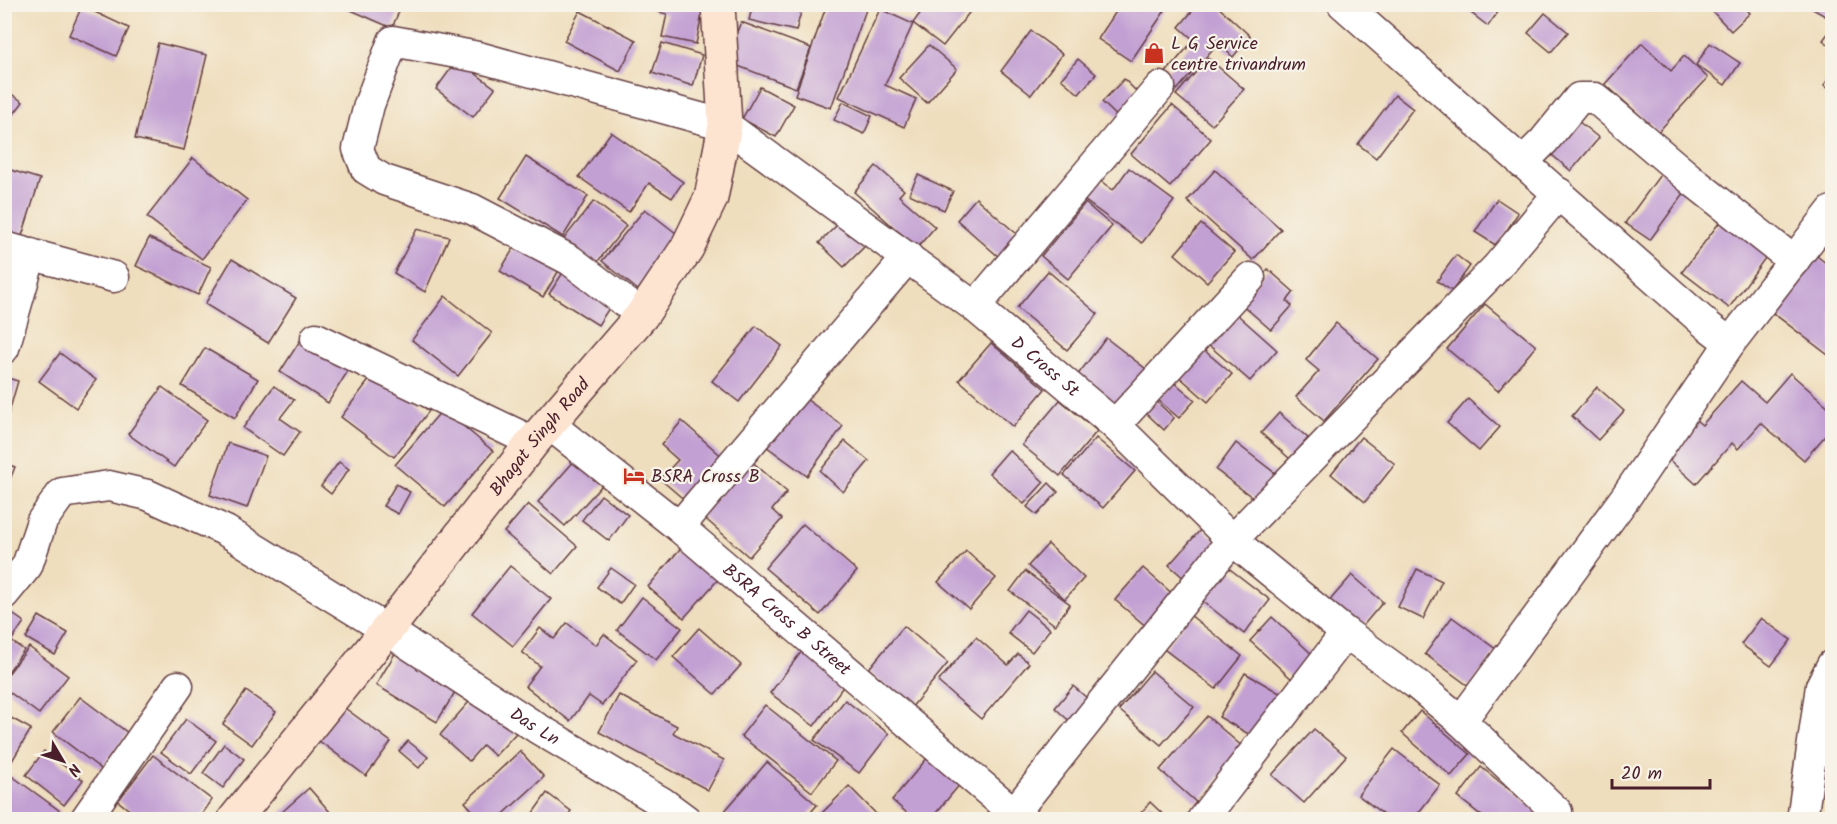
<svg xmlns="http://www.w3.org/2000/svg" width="1837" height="824" viewBox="0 0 1837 824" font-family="Kalam,sans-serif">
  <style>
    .building { fill: #c3a0d3 }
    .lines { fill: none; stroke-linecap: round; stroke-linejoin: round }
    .street-casing { stroke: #633c41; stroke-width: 33 }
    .secondary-casing { stroke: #633c41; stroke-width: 36 }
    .street { stroke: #fff; stroke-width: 30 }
    .secondary { stroke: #fde4d1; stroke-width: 33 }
    .labels { text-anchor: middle; stroke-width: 4.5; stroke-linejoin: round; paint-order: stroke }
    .poi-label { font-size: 18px; fill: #4a1f2b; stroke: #f7f3e8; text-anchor: start }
    .street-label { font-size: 18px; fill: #4a1f2b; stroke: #f7f3e8 }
  </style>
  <rect width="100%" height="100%" fill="#f7f3e8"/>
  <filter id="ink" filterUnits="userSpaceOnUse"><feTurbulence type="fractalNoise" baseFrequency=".0167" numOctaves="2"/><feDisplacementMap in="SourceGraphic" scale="12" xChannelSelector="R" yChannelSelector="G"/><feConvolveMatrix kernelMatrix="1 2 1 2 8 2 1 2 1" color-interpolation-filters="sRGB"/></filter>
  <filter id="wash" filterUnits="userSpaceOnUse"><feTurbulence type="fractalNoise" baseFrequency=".008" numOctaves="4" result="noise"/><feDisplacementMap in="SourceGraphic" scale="24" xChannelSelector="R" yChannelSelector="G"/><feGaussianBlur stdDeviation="1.35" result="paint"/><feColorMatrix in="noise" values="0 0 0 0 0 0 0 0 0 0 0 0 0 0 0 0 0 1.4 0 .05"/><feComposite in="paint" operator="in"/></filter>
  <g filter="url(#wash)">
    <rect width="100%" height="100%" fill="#efdebd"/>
    <g id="blocks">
      <g class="building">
        <path d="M337 4H402L392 28Z"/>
        <path d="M655 4H704L696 44 662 37 667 14 654 11Z"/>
        <path d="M753 4H803L796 31 749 20Z"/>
        <path d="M827 4H868L831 108 795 95Z"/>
        <path d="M927 4H976L943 46 913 23Z"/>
        <path d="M1121 4H1166L1168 6 1131 61 1098 39Z"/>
        <path d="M1198 4H1215L1250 36 1233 57 1218 43 1177 90 1162 77 1194 40 1179 27Z"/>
        <path d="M1470 4H1489L1498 12 1488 26 1466 9Z"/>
        <path d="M1721 4H1742L1750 13 1731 31 1713 12Z"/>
        <path d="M1804 4H1832V20Z"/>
        <path d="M82 6 129 28 116 56 69 35Z"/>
        <path d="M880 9 913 24 885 85 916 99 904 127 839 97Z"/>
        <path d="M580 11 636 40 620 71 564 41Z"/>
        <path d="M1545 13 1568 32 1551 52 1528 33Z"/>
        <path d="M741 22 811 48 796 88 725 61Z"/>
        <path d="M1832 28V47L1823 40Z"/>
        <path d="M1031 31 1062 54 1031 95 1001 71Z"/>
        <path d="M158 43 207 55 184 150 135 139Z"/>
        <path d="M662 43 702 55 693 86 652 73Z"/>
        <path d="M1642 43 1671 71 1684 56 1708 78 1658 132 1605 84Z"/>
        <path d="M1710 43 1740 63 1725 85 1696 65Z"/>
        <path d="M929 45 957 69 927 103 899 78Z"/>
        <path d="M1208 58 1244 89 1212 125 1176 95Z"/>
        <path d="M1078 59 1096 74 1079 94 1061 79Z"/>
        <path d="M457 60 495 88 473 117 436 89Z"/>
        <path d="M1832 75V92L1824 85Z"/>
        <path d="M1124 79 1142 97 1120 119 1102 102Z"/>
        <path d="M760 87 794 105 776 137 742 119Z"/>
        <path d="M4 89 23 102 4 127Z"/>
        <path d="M1395 95 1413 109 1376 158 1358 144Z"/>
        <path d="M843 102 872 116 864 134 834 120Z"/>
        <path d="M1172 105 1211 139 1170 187 1131 154Z"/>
        <path d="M1573 117 1599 138 1571 171 1546 150Z"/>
        <path d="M611 132 683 182 672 198 649 183 629 212 579 177Z"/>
        <path d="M526 157 588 196 563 237 500 198Z"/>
        <path d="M193 158 247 200 202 259 147 217Z"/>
        <path d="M876 166 904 190 899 196 935 227 917 248 854 192Z"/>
        <path d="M4 168 40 179 22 236 4 231Z"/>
        <path d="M1129 168 1174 201 1142 243 1080 197 1095 177 1113 190Z"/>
        <path d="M1665 168 1690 185 1650 240 1625 223Z"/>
        <path d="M1215 170 1281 229 1253 260 1187 201Z"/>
        <path d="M918 175 953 191 944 210 909 194Z"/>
        <path d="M976 198 1019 236 1000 258 957 220Z"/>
        <path d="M1497 199 1518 213 1497 246 1475 232Z"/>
        <path d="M594 201 626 226 591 270 559 245Z"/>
        <path d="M1085 203 1112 226 1068 279 1041 256Z"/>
        <path d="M645 209 681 237 638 290 602 261Z"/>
        <path d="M1722 219 1768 254 1729 308 1682 272Z"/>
        <path d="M842 220 867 244 844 267 819 243Z"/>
        <path d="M1201 224 1234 252 1207 282 1175 254Z"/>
        <path d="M417 229 449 237 425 292 394 273Z"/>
        <path d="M149 238 211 267 198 295 136 266Z"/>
        <path d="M518 241 561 267 543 297 500 271Z"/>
        <path d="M1812 252 1832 268V358L1769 310Z"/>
        <path d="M1456 255 1470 266 1452 291 1437 281Z"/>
        <path d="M232 259 296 298 268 343 205 304Z"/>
        <path d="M570 262 619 293 598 325 549 294Z"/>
        <path d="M1268 269 1294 292 1287 301 1292 306 1271 330 1239 302Z"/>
        <path d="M1048 271 1098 314 1067 350 1017 308Z"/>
        <path d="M445 296 492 333 458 376 412 340Z"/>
        <path d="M1485 304 1536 346 1498 391 1447 349Z"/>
        <path d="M1231 309 1277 350 1250 381 1204 341Z"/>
        <path d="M1336 323 1378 359 1324 421 1296 397 1319 371 1306 360Z"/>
        <path d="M756 326 782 346 739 402 712 381Z"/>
        <path d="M303 336 351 366 328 403 280 372Z"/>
        <path d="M1106 338 1155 376 1125 414 1076 377Z"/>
        <path d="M991 343 1045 389 1013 427 959 380Z"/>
        <path d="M1198 345 1232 374 1208 402 1175 373Z"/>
        <path d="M205 348 258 379 235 418 182 386Z"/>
        <path d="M60 353 96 380 76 408 39 381Z"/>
        <path d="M376 371 429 411 394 457 341 417Z"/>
        <path d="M1790 373 1832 410V428L1804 460 1761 423 1738 449 1732 443 1696 484 1665 456 1696 420 1702 425 1741 381 1765 402Z"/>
        <path d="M4 377 18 381 5 426H4Z"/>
        <path d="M1174 382 1195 400 1179 418 1158 400Z"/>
        <path d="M274 386 294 400 280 418 300 432 283 456 243 428Z"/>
        <path d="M788 386 843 426 807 476 752 436Z"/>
        <path d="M162 387 207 420 174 467 128 434Z"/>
        <path d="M1597 387 1624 411 1598 440 1572 416Z"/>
        <path d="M1468 399 1500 427 1479 451 1447 423Z"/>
        <path d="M1060 400 1097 431 1060 476 1022 445Z"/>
        <path d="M1156 401 1174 418 1164 430 1145 412Z"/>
        <path d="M443 409 493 451 445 507 395 465Z"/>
        <path d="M1279 413 1308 438 1290 459 1261 433Z"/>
        <path d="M682 421 726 460 688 503 660 479 678 460 661 445Z"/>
        <path d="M1361 437 1395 464 1365 502 1331 474Z"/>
        <path d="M1096 438 1135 471 1103 508 1064 475Z"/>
        <path d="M845 441 869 461 843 492 820 471Z"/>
        <path d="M228 443 266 456 247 508 210 495Z"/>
        <path d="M1236 443 1276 474 1256 500 1216 470Z"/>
        <path d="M1009 450 1044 482 1024 504 989 473Z"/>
        <path d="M576 459 604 483 565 526 538 502Z"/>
        <path d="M749 459 787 492 772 510 782 519 749 557 701 515Z"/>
        <path d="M339 462 349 469 331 494 321 486Z"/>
        <path d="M4 463 15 467 5 492H4Z"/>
        <path d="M1049 483 1058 492 1037 515 1027 507Z"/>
        <path d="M396 484 410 492 398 514 383 506Z"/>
        <path d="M601 495 628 515 609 541 582 520Z"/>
        <path d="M528 504 577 546 553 574 504 532Z"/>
        <path d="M803 524 857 571 820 615 765 568Z"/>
        <path d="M1202 528 1218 543 1186 580 1169 565Z"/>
        <path d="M685 543 722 575 684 618 648 587Z"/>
        <path d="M1048 544 1084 578 1065 599 1028 566Z"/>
        <path d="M966 551 996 578 969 609 938 582Z"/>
        <path d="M510 566 551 599 513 646 472 613Z"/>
        <path d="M1226 566 1270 600 1244 634 1200 599Z"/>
        <path d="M611 568 634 584 620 604 597 587Z"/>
        <path d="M1143 568 1175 596 1148 628 1115 600Z"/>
        <path d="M1417 569 1442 581 1423 619 1398 607Z"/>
        <path d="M1025 571 1070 604 1055 625 1010 591Z"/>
        <path d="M1352 575 1383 602 1356 634 1324 607Z"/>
        <path d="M642 597 682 628 656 660 617 630Z"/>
        <path d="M4 608 24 622 11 641 24 650 8 672 4 669Z"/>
        <path d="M1026 610 1050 629 1032 652 1008 633Z"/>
        <path d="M1190 615 1242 656 1216 689 1164 649Z"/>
        <path d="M39 616 68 633 55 655 26 638Z"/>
        <path d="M1272 617 1316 658 1295 682 1250 641Z"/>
        <path d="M1452 617 1497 650 1470 687 1425 654Z"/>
        <path d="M1761 618 1791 640 1771 666 1741 644Z"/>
        <path d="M567 623 596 645 604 634 637 660 602 705 589 696 570 721 525 686 540 666 522 652 540 628 554 639Z"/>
        <path d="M904 626 948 663 911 708 867 671Z"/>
        <path d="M699 628 741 665 715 694 673 657Z"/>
        <path d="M976 637 1008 665 1018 654 1029 663 981 719 938 682Z"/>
        <path d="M29 647 68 676 39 714 4 688V679Z"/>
        <path d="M805 647 848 680 814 726 770 693Z"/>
        <path d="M397 650 458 687 437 722 376 685Z"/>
        <path d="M1152 671 1194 707 1161 745 1119 710Z"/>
        <path d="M1245 673 1283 695 1257 739 1219 717Z"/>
        <path d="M1073 686 1095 705 1076 727 1055 708Z"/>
        <path d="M246 691 276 712 252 745 223 724Z"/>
        <path d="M475 695 516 733 495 756 483 745 469 761 440 735Z"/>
        <path d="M619 695 677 726 673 733 724 760 708 790 599 732Z"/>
        <path d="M80 697 128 733 101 769 53 732Z"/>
        <path d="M845 700 889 734 859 773 814 740Z"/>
        <path d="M338 703 391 742 366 776 314 737Z"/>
        <path d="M765 705 836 761 812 792 741 736Z"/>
        <path d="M1420 711 1470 754 1451 776 1402 733Z"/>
        <path d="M4 714 31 729 9 766 4 763Z"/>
        <path d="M1207 716 1244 748 1197 803 1160 770Z"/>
        <path d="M186 719 216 741 191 774 161 752Z"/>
        <path d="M1314 729 1346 756 1304 803 1272 775Z"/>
        <path d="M408 741 428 757 419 768 399 751Z"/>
        <path d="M224 744 244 759 223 788 203 773Z"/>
        <path d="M1394 749 1440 785 1413 820H1391L1358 795Z"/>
        <path d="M934 750 966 777 930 820H915L892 800Z"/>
        <path d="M44 751 83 780 64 805 26 775Z"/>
        <path d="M520 751 544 777 497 820H481L465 802Z"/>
        <path d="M153 755 212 800 198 820H142L118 801Z"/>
        <path d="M767 762 817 805 804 820H732L724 812Z"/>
        <path d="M1481 767 1548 820H1487L1458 797Z"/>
        <path d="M12 776 60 811 54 820H4V786Z"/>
        <path d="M849 786 882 820H818L817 818Z"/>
        <path d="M309 788 337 820H288L282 812Z"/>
        <path d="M547 793 571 811 565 820H528Z"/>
        <path d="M1150 802 1169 820H1135Z"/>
      </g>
    </g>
  </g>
  <g filter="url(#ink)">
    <use href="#blocks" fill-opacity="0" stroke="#633c41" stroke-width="1.5"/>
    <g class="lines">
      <defs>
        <g id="street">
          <path d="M1343 4 1708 326 1730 343"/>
          <path d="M1522 163 1544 141 1579 98H1595L1694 182 1794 261"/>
          <path d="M4 247 114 277"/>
          <path d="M975 307 1160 87"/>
          <path id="s1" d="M642 315 570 260 472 209 384 180 366 169 358 149 369 105 393 41 478 57 725 125 975 307 1115 425 1232 540 1346 633"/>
          <path d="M316 338 533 442"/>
          <path d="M4 348 31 254"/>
          <path id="s2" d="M549 424 679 527 1022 820"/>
          <path d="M1115 425 1250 278"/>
          <path d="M679 527 908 257"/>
          <path id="s3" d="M4 594 27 566 42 521 62 493 109 486 148 495 226 531 387 630 537 728 663 803 686 820"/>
          <path d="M1461 721 1557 812V820"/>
          <path d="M1014 813 1232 540 1497 267 1559 193"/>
          <path d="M85 820 178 686"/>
          <path d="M1202 820 1346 633 1415 683 1461 721 1625 498 1730 343 1832 211"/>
          <path d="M1802 820 1821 686 1832 665"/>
        </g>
        <g id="secondary">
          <path id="s4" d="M234 820 387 630 533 442 642 315 687 248 711 198 725 125 718 4"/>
        </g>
      </defs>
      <use href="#street" class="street-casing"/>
      <use href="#secondary" class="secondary-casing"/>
      <use href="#street" class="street"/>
      <use href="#secondary" class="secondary"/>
    </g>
  </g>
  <defs>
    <symbol id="shop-bare" viewBox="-9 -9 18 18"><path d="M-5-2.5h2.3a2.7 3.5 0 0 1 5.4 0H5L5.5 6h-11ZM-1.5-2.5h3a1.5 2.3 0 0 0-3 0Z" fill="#c8321e" stroke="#f7f3e8" stroke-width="2.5" paint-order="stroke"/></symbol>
    <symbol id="hotel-bare" viewBox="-9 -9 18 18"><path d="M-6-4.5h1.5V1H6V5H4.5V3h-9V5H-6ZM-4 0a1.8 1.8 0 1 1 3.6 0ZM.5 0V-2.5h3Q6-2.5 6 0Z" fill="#c8321e" stroke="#f7f3e8" stroke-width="2.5" paint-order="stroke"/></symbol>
  </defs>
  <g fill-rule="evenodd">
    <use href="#shop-bare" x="1139" y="38" width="30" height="30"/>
    <use href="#hotel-bare" x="619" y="461" width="30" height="30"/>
  </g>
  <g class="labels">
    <g class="poi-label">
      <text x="1171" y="49">L G Service<tspan x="1171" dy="21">centre trivandrum</tspan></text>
      <text x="651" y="482">BSRA Cross B</text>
    </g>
    <g class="street-label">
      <text dy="6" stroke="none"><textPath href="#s1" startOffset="1194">D Cross St</textPath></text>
      <text dy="6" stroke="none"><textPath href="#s4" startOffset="490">Bhagat Singh Road</textPath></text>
      <text dy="6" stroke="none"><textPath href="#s2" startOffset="308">BSRA Cross B Street</textPath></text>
      <text dy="6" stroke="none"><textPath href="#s3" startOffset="657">Das Ln</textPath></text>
    </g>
  </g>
  <rect width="1837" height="824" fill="none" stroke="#f7f3e8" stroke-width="24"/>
  <g transform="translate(63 761) rotate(129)" stroke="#f7f3e8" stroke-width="4.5" paint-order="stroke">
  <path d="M0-4.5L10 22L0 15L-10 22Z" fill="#4a1f2b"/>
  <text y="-9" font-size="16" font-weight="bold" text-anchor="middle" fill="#4a1f2b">N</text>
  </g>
  <path d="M1612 779v9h98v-9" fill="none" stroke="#4a1f2b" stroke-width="3"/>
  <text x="1621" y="779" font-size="18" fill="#4a1f2b" stroke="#f7f3e8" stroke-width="4.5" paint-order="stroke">20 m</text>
</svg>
